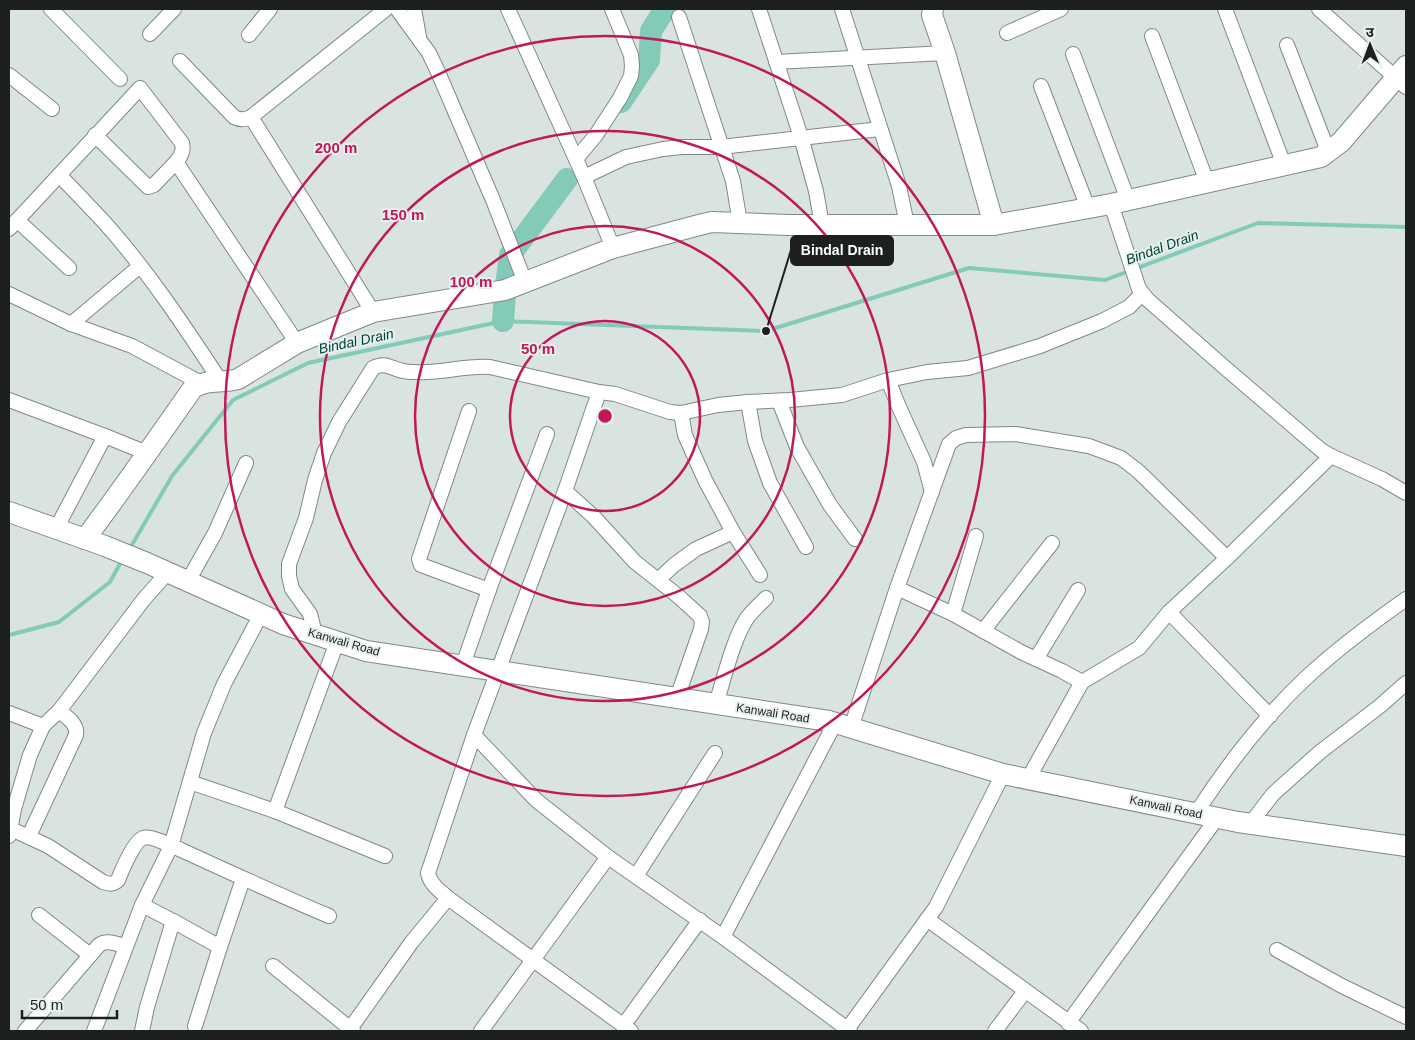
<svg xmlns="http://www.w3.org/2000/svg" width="1415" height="1040" viewBox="0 0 1415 1040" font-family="Helvetica,'Noto Sans Devanagari',sans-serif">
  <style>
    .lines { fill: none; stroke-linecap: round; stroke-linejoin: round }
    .stream { stroke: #83cab8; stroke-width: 4 }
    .river { stroke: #83cab8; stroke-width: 22 }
    .street-casing { stroke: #7f8986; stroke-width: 16 }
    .secondary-casing { stroke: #7f8986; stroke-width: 22 }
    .street { stroke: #fff; stroke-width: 14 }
    .secondary { stroke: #fff; stroke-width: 20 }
    .ring { fill: none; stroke: #c2185b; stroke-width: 2.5 }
    .labels { text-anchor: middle; stroke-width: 4; stroke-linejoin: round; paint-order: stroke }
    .street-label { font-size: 12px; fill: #1c201f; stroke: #e6f1ed }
    .water-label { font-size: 14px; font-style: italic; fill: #004237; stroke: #e6f1ed }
    .centre { fill: #c2185b; stroke: #e6f1ed; stroke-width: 2.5 }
    .ring-label { font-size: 15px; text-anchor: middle; font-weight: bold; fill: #c2185b; stroke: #e6f1ed; stroke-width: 4; stroke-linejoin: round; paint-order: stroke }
    .leader { fill: none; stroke: #1c201f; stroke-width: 2 }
    .callout-dot { fill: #1c201f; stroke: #e6f1ed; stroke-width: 2 }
    .callout { fill: #1c201f; stroke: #1c201f; stroke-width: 2 }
    .callout-label { font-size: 14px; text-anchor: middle; font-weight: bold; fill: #fff }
  </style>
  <rect width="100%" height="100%" fill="#d9e3e0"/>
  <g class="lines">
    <g class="stream">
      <path d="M129 550 172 476 233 400 308 363 503 321 766 331 969 268 1105 280 1258 223 1406 227"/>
      <path d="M9 635 59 622 110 582 122 560"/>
    </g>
    <g class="river">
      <path d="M621 102 649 60 651 31 665 9"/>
      <path d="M514 250 567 179"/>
      <path d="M506 286 510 255"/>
      <path d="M503 321 505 294"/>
    </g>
    <defs>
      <g id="street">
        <path d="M51 9 120 79"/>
        <path d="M397 9 429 53 438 72 493 200 525 282"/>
        <path d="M414 9 419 37"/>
        <path d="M508 9 584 177 613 248"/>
        <path d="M759 9 801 137 816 191 822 225"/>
        <path d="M842 9 899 186 907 225"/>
        <path d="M1225 9 1284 165"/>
        <path d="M1319 9 1406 87"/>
        <path d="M679 17 733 181 740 223"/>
        <path d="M1007 33 1061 9"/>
        <path d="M150 34 174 9"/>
        <path d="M249 35 270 9"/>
        <path d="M1152 36 1207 182"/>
        <path d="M1287 45 1328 151"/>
        <path d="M1073 54 1128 200"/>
        <path d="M180 61 234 117C240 120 244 120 251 117L386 9"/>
        <path d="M776 62 945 53"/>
        <path d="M9 75 52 109"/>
        <path d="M1041 86 1088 208"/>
        <path d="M251 117 373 312"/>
        <path d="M95 135 148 187 154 185 176 162"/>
        <path d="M576 159 596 135 620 98 631 76 632 66 631 55 612 9"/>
        <path d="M59 175C74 190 89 206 104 222 148 271 185 327 221 382"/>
        <path d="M584 177 626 157 663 149 682 147H721L880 129"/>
        <path d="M1111 204 1139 289 1148 300 1223 366 1321 450 1331 456 1382 479 1406 493"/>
        <path d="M17 220 69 268"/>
        <path d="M9 229 140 88 182 143C184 151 181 156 176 162L297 343"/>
        <path d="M9 294 71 324 132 346 201 383"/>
        <path d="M71 324 140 266"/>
        <path d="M888 380 899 407 924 462 932 492"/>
        <path d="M9 400 105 436 147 453"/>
        <path d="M779 401 797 447 830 505 855 539"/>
        <path d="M748 402 755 441 770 483 806 547"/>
        <path d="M469 411 419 559 421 565 489 590"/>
        <path d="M681 413 685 435 705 480 733 532 760 575"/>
        <path d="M565 491 593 516 635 562 678 596 700 616 702 622 701 629 677 698"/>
        <path d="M56 529 105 436"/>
        <path d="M658 580 674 565 696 549 733 532"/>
        <path d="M188 581 215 533 246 463"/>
        <path d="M897 588 953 614 1021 652 1062 671 1082 682"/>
        <path d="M1169 612 1270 716"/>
        <path d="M953 614 976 536"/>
        <path d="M983 631 1052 543"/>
        <path d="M315 634 310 614 292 589 289 576V564L306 518 315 480 324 453 339 422 373 368C386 361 391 369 403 371 407 372 411 372 415 372 440 374 465 365 490 367L599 392"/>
        <path d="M1036 659 1078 590"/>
        <path d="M463 665 490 587 547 434"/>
        <path d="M716 704C724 679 733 639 747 618 753 610 760 604 766 598"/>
        <path d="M9 713 43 726"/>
        <path d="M851 728 897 588 949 444 956 438 966 435 1015 434 1089 446 1121 458 1138 471 1227 558"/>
        <path d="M474 735 536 800 608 857 723 937 850 1031"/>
        <path d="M1028 779 1082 682 1139 648 1169 612 1227 558 1331 456"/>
        <path d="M190 782 275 811 385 856"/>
        <path d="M275 811 337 642"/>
        <path d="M1196 813C1228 764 1264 717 1307 677 1338 648 1372 623 1406 599"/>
        <path d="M1250 824 1273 794 1320 752 1380 706 1406 683"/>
        <path d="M9 828 48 846 103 882C109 884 113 885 118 880 122 870 134 841 143 838 150 835 172 846 179 849 229 872 279 895 329 916"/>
        <path d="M9 836 14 809 30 755 43 726 59 711 144 599 168 572"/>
        <path d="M29 836 76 735C78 724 67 717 59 711"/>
        <path d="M636 876 715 753"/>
        <path d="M142 905 173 921 147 1007 142 1031"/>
        <path d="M39 915 90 955"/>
        <path d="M927 919 1081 1031"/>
        <path d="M173 921 220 947"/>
        <path d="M723 937 835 723"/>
        <path d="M1277 950 1342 986 1406 1017"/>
        <path d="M273 966 353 1031"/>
        <path d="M1068 1023 1217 818"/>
        <path d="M195 1026 220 947 243 879"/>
        <path d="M623 1026 700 920"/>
        <path d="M350 1029 411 943 448 898"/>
        <path d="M25 1031 99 945C107 939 116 944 125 946"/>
        <path d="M94 1031 142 905 171 846 204 733 224 684 261 614"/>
        <path d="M481 1031 608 857"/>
        <path d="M631 1031 448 898C439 890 430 884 428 873L474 735 565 491 599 392 615 394 670 412 681 413 718 405 748 402 790 400 842 395 888 380 927 372 968 368 1040 346 1102 321 1129 307 1142 294"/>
        <path d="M846 1031 936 907 1003 774"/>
        <path d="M995 1031 1025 991"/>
      </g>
      <g id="secondary">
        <path d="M933 9 932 15 945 53 994 225"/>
        <path d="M9 512 105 546 147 563 283 624 366 651 829 721 1003 774 1238 822 1406 846"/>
        <path d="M85 539C122 490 157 439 193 388 209 378 221 384 238 379L297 343 373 312 505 290 613 248 703 224 712 222 789 225H994L1111 204 1321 157 1341 142 1406 66"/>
      </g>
    </defs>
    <use href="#street" class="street-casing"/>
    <use href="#secondary" class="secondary-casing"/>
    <use href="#street" class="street"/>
    <use href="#secondary" class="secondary"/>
  </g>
  <g class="ring">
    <circle cx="605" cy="416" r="95"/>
    <circle cx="605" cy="416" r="190"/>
    <circle cx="605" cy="416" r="285"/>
    <circle cx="605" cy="416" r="380"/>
  </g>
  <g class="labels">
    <g class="street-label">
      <text transform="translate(344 642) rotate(16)" y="4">Kanwali Road</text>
      <text transform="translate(773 713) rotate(9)" y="4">Kanwali Road</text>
      <text transform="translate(1166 807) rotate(12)" y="4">Kanwali Road</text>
    </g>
    <g class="water-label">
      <text transform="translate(1162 247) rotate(-20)" y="5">Bindal Drain</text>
      <text transform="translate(356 341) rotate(-12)" y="5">Bindal Drain</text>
    </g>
  </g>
  <circle cx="605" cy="416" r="8" class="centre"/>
  <g class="ring-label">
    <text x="336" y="153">200 m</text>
    <text x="403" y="220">150 m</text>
    <text x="471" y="287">100 m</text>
    <text x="538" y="354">50 m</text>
  </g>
  <path class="leader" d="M766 331L791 250"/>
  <circle class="callout-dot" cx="766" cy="331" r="5"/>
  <rect class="callout" x="791" y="236" width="102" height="29" rx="5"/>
  <g class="callout-label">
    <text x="842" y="255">Bindal Drain</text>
  </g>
  <rect width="1415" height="1040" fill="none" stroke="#1c201f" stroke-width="20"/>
  <g transform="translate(1370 45) rotate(359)" stroke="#e6f1ed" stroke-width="4" paint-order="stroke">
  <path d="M0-4L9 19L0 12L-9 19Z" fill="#1c201f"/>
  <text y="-8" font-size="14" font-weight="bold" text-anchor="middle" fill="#1c201f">उ</text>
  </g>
  <path d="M22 1010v8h95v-8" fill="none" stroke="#1c201f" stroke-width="2.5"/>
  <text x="30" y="1010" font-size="15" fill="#1c201f" stroke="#e6f1ed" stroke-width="4" paint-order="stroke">50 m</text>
</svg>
